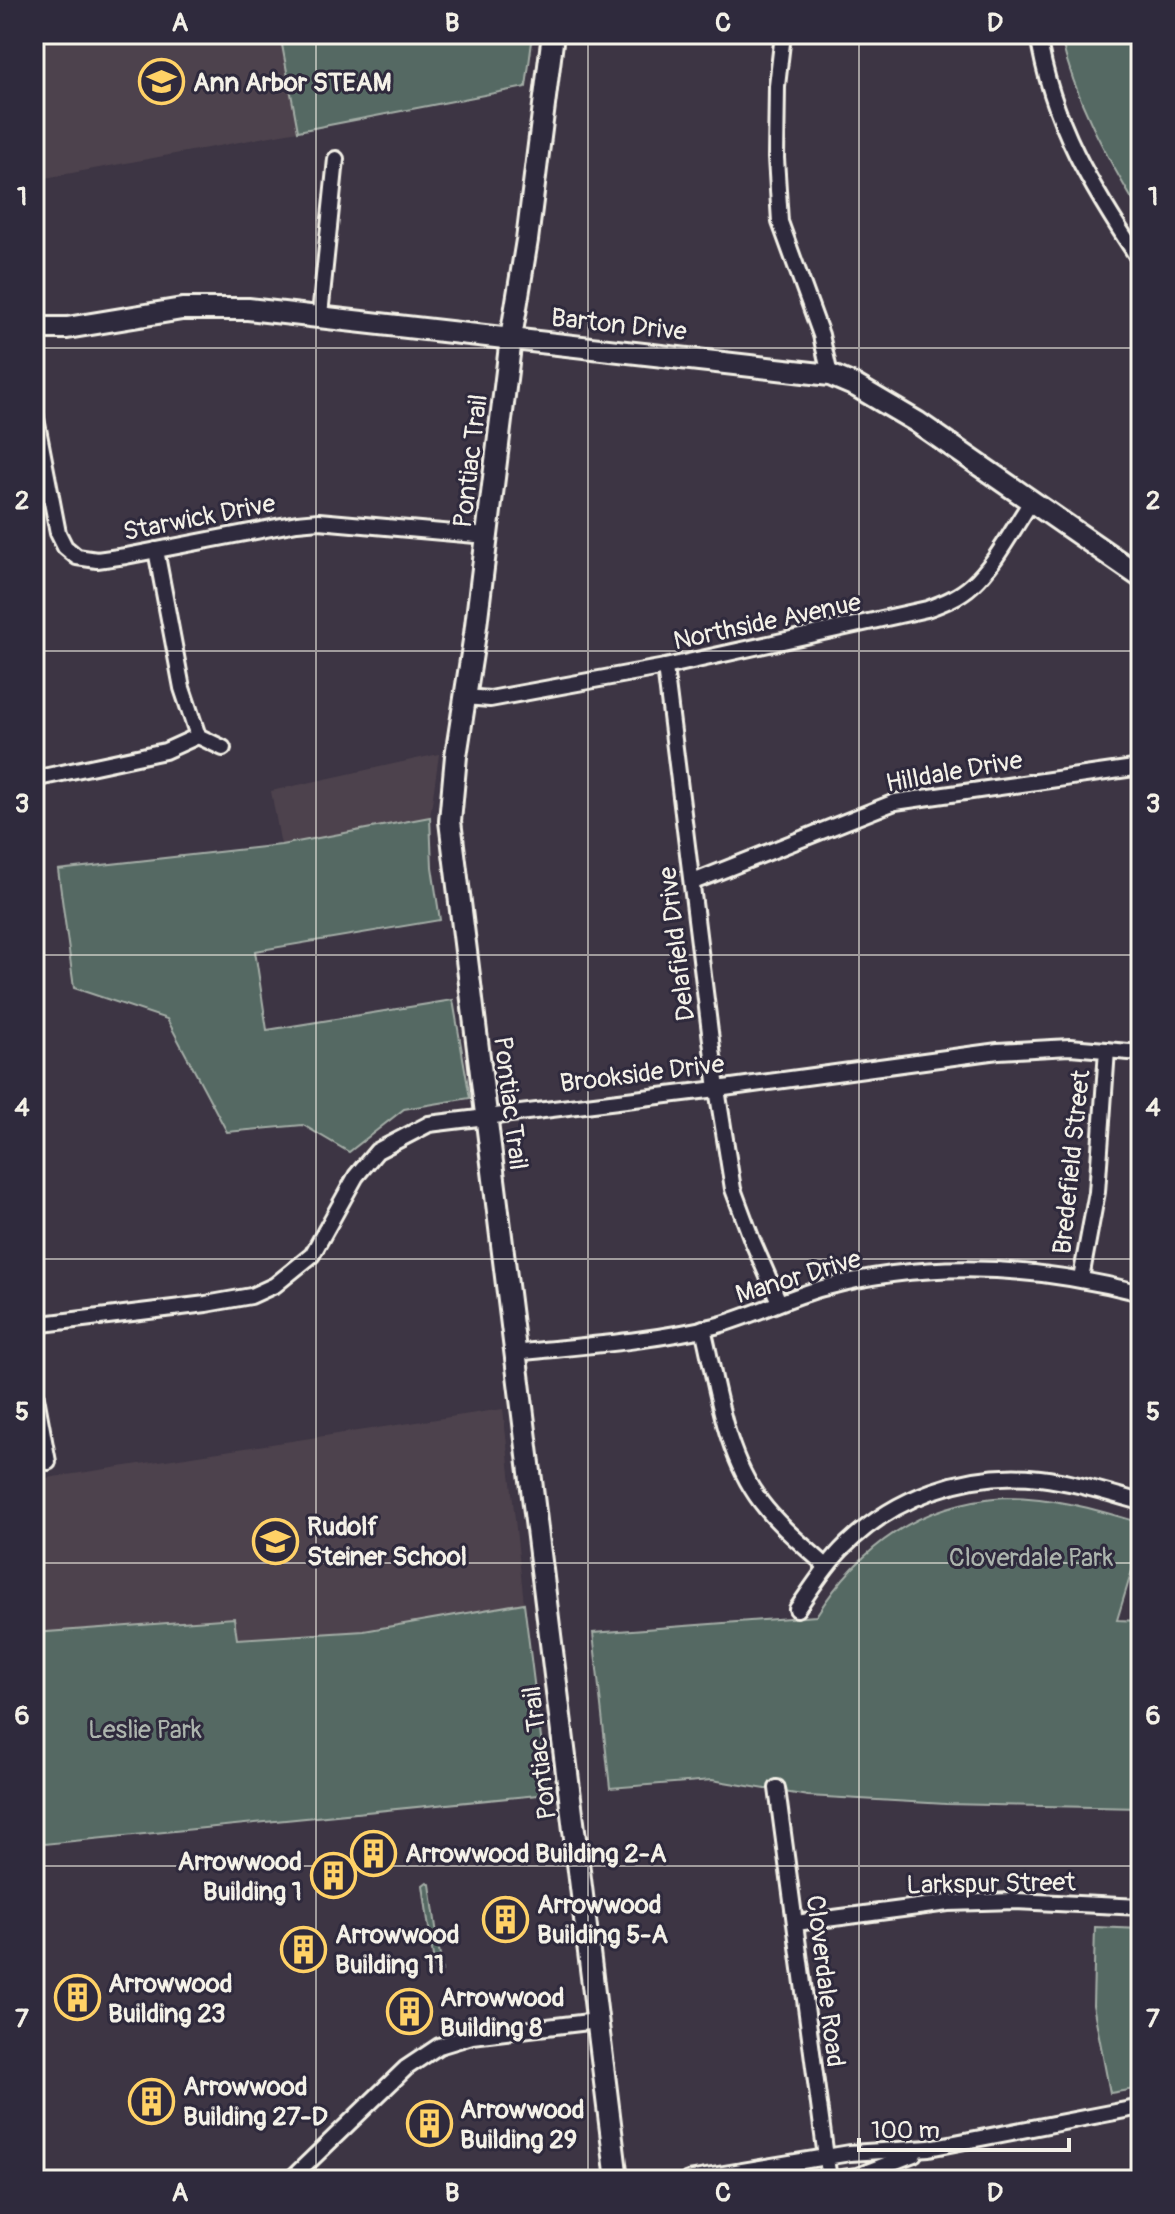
<svg xmlns="http://www.w3.org/2000/svg" width="1175" height="2214" viewBox="0 0 1175 2214" font-family="Pangolin,sans-serif">
  <style>
    .built { fill: #4e434d }
    .green { fill: #546964; stroke: #a4ada6; stroke-width: 2 }
    .lines { fill: none; stroke-linecap: round; stroke-linejoin: round }
    .street-casing { stroke: #f4f1e8; stroke-width: 20 }
    .secondary-casing { stroke: #f4f1e8; stroke-width: 26 }
    .street { stroke: #2f2a3d; stroke-width: 14 }
    .secondary { stroke: #2f2a3d; stroke-width: 20 }
    .grid { fill: none; stroke: #f4f1e8; stroke-width: 2; stroke-opacity: 0.55 }
    .labels { text-anchor: middle; stroke-width: 6; stroke-linejoin: round; paint-order: stroke }
    .poi-label { font-size: 26px; font-weight: bold; fill: #f4f1e8; stroke: #2f2a3d; text-anchor: start }
    .street-label { font-size: 26px; fill: #f4f1e8; stroke: #2f2a3d }
    .park-label { font-size: 26px; fill: #acb4ad; stroke: #2f2a3d }
    .neatline { fill: none; stroke: #f4f1e8; stroke-width: 3 }
    .grid-label { font-size: 26px; text-anchor: middle; font-weight: bold; fill: #f4f1e8 }
  </style>
  <rect width="100%" height="100%" fill="#3d3544"/>
  <filter id="ink" filterUnits="userSpaceOnUse"><feTurbulence type="fractalNoise" baseFrequency=".0125" numOctaves="2"/><feDisplacementMap in="SourceGraphic" scale="16" xChannelSelector="R" yChannelSelector="G"/><feConvolveMatrix kernelMatrix="1 2 1 2 8 2 1 2 1" color-interpolation-filters="sRGB"/></filter>
  <g filter="url(#ink)">
    <g class="built">
      <path d="M34 34H280L298 131 34 180Z"/>
      <path d="M439 754 430 817 281 845 271 791Z"/>
      <path d="M503 1409 524 1603 364 1631 237 1639 233 1618 34 1633V1480Z"/>
    </g>
    <g class="green">
      <path d="M280 34H533L526 87 298 131Z"/>
      <path d="M1060 34H1141V214C1106 156 1075 101 1060 34Z"/>
      <path d="M430 817 432 867 440 920 255 951 267 1030 453 1000 470 1098 404 1109 349 1152 303 1125 227 1132 167 1019 74 988 58 870 281 845Z"/>
      <path d="M1005 1497C1053 1497 1095 1509 1141 1523V1541L1117 1620 1141 1621V1808L946 1804 808 1796 712 1780 610 1788 593 1633 816 1616C861 1545 920 1503 1005 1497Z"/>
      <path d="M524 1603 548 1794 34 1845V1633L234 1618 237 1639 364 1631Z"/>
      <path d="M427 1882 430 1884 442 1971 439 1973 435 1972 423 1885Z"/>
      <path d="M1095 1927 1141 1929V2088L1110 2093 1093 2005Z"/>
      <path d="M801 2167 806 2174 802 2178 726 2180Z"/>
    </g>
    <g class="lines">
      <defs>
        <g id="street">
          <path d="M783 34 777 86 776 158 780 222 821 335 830 375"/>
          <path d="M1038 34C1051 122 1093 190 1141 262"/>
          <path d="M320 315 336 159"/>
          <path d="M34 408 58 533 65 547 77 557 97 560 126 556 297 523 319 521 487 536"/>
          <path d="M665 667 717 1089 733 1189 752 1240 779 1302"/>
          <path d="M465 697 490 699 665 667 927 609C943 603 959 597 972 585 996 563 1012 530 1031 502"/>
          <path d="M198 736 223 748"/>
          <path d="M34 779 165 751 198 736 182 688 156 550"/>
          <path d="M693 882 895 802 1141 767"/>
          <path d="M1081 1278 1097 1192 1107 1050"/>
          <path d="M34 1325 206 1304 251 1296 275 1285 312 1255 356 1176 377 1151 429 1124 717 1089 998 1051 1070 1047 1141 1053"/>
          <path d="M703 1328C717 1386 724 1453 761 1502 779 1526 804 1546 826 1566"/>
          <path d="M516 1353C579 1346 654 1341 715 1326 752 1316 786 1298 823 1288 928 1259 1037 1266 1141 1293"/>
          <path d="M34 1386 48 1462"/>
          <path d="M797 1609C811 1589 824 1568 841 1550 892 1497 967 1470 1040 1478 1074 1482 1108 1493 1141 1502"/>
          <path d="M777 1788 829 2180"/>
          <path d="M796 1923 948 1903 1015 1901 1141 1907"/>
          <path d="M290 2180 406 2068 439 2046 472 2036 597 2021"/>
          <path d="M688 2180 850 2153 929 2148 1141 2107"/>
          <path d="M829 2180 857 2176 914 2154"/>
        </g>
        <g id="secondary">
          <path d="M553 34 527 240 511 338 475 634 456 756 450 821 617 2180"/>
          <path d="M34 328H67L182 309H248L830 375 856 386 917 422 1141 577"/>
        </g>
      </defs>
      <use href="#street" class="street-casing"/>
      <use href="#secondary" class="secondary-casing"/>
      <use href="#street" class="street"/>
      <use href="#secondary" class="secondary"/>
    </g>
  </g>
  <path class="grid" d="M316 34V2180M588 34V2180M859 34V2180M34 348H1141M34 651H1141M34 955H1141M34 1259H1141M34 1563H1141M34 1866H1141"/>
  <defs>
    <symbol id="school-ring" viewBox="-11 -11 22 22"><circle r="9.5" fill="#2f2a3d" stroke="#ffd166" stroke-width="1.5"/><path d="M0-5L7-2L0 1L-7-2ZM-4 1L0 2.5L4 1V4Q0 6-4 4Z" fill="#ffd166"/></symbol>
    <symbol id="building-ring" viewBox="-11 -11 22 22"><circle r="9.5" fill="#2f2a3d" stroke="#ffd166" stroke-width="1.5"/><path d="M-4-6H4V6H1V3H-1V6H-4ZM-2.5-4.3h1.7v1.8h-1.7ZM.8-4.3h1.7v1.8H.8ZM-2.5-1h1.7V.8h-1.7ZM.8-1h1.7V.8H.8Z" fill="#ffd166"/></symbol>
  </defs>
  <g fill-rule="evenodd">
    <use href="#school-ring" x="136" y="56" width="51" height="51"/>
    <use href="#school-ring" x="250" y="1516" width="51" height="51"/>
    <use href="#building-ring" x="348" y="1828" width="51" height="51"/>
    <use href="#building-ring" x="308" y="1850" width="51" height="51"/>
    <use href="#building-ring" x="480" y="1894" width="51" height="51"/>
    <use href="#building-ring" x="278" y="1924" width="51" height="51"/>
    <use href="#building-ring" x="52" y="1972" width="51" height="51"/>
    <use href="#building-ring" x="384" y="1986" width="51" height="51"/>
    <use href="#building-ring" x="126" y="2076" width="51" height="51"/>
    <use href="#building-ring" x="404" y="2098" width="51" height="51"/>
  </g>
  <g class="labels">
    <g class="poi-label">
      <text x="193" y="91">Ann Arbor STEAM</text>
      <text x="307" y="1535">Rudolf<tspan x="307" dy="30">Steiner School</tspan></text>
      <text x="405" y="1862">Arrowwood Building 2-A</text>
      <text x="302" y="1870" text-anchor="end">Arrowwood<tspan x="302" dy="30">Building 1</tspan></text>
      <text x="537" y="1913">Arrowwood<tspan x="537" dy="30">Building 5-A</tspan></text>
      <text x="335" y="1943">Arrowwood<tspan x="335" dy="30">Building 11</tspan></text>
      <text x="108" y="1992">Arrowwood<tspan x="108" dy="30">Building 23</tspan></text>
      <text x="440" y="2006">Arrowwood<tspan x="440" dy="30">Building 8</tspan></text>
      <text x="183" y="2095">Arrowwood<tspan x="183" dy="30">Building 27-D</tspan></text>
      <text x="460" y="2118">Arrowwood<tspan x="460" dy="30">Building 29</tspan></text>
    </g>
    <g class="street-label">
      <text transform="translate(619 324) rotate(6)" y="9">Barton Drive</text>
      <text transform="translate(470 461) rotate(-83)" y="9">Pontiac Trail</text>
      <text transform="translate(199 517) rotate(-11)" y="9">Starwick Drive</text>
      <text transform="translate(767 621) rotate(-12)" y="9">Northside Avenue</text>
      <text transform="translate(954 771) rotate(-10)" y="9">Hilldale Drive</text>
      <text transform="translate(676 944) rotate(-97)" y="9">Delafield Drive</text>
      <text transform="translate(642 1073) rotate(-7)" y="9">Brookside Drive</text>
      <text transform="translate(511 1103) rotate(83)" y="9">Pontiac Trail</text>
      <text transform="translate(1071 1162) rotate(-84)" y="9">Bredefield Street</text>
      <text transform="translate(798 1276) rotate(-17)" y="9">Manor Drive</text>
      <text transform="translate(539 1753) rotate(-97)" y="9">Pontiac Trail</text>
      <text transform="translate(991 1883) rotate(-1)" y="9">Larkspur Street</text>
      <text transform="translate(826 1981) rotate(83)" y="9">Cloverdale Road</text>
    </g>
    <g class="park-label">
      <text x="1031" y="1566">Cloverdale Park</text>
      <text x="145" y="1738">Leslie Park</text>
    </g>
  </g>
  <rect width="1175" height="2214" fill="none" stroke="#2f2a3d" stroke-width="88"/>
  <path d="M859 2138v12h210v-12" fill="none" stroke="#f4f1e8" stroke-width="4"/>
  <text x="871" y="2138" font-size="24" fill="#f4f1e8" stroke="#2f2a3d" stroke-width="6" paint-order="stroke">100 m</text>
  <rect x="44" y="44" width="1087" height="2126" class="neatline"/>
  <g class="grid-label">
    <text x="180" y="31">A</text>
    <text x="452" y="31">B</text>
    <text x="723" y="31">C</text>
    <text x="995" y="31">D</text>
    <text x="22" y="205">1</text>
    <text x="1153" y="205">1</text>
    <text x="22" y="509">2</text>
    <text x="1153" y="509">2</text>
    <text x="22" y="812">3</text>
    <text x="1153" y="812">3</text>
    <text x="22" y="1116">4</text>
    <text x="1153" y="1116">4</text>
    <text x="22" y="1420">5</text>
    <text x="1153" y="1420">5</text>
    <text x="22" y="1724">6</text>
    <text x="1153" y="1724">6</text>
    <text x="22" y="2027">7</text>
    <text x="1153" y="2027">7</text>
    <text x="180" y="2201">A</text>
    <text x="452" y="2201">B</text>
    <text x="723" y="2201">C</text>
    <text x="995" y="2201">D</text>
  </g>
</svg>
